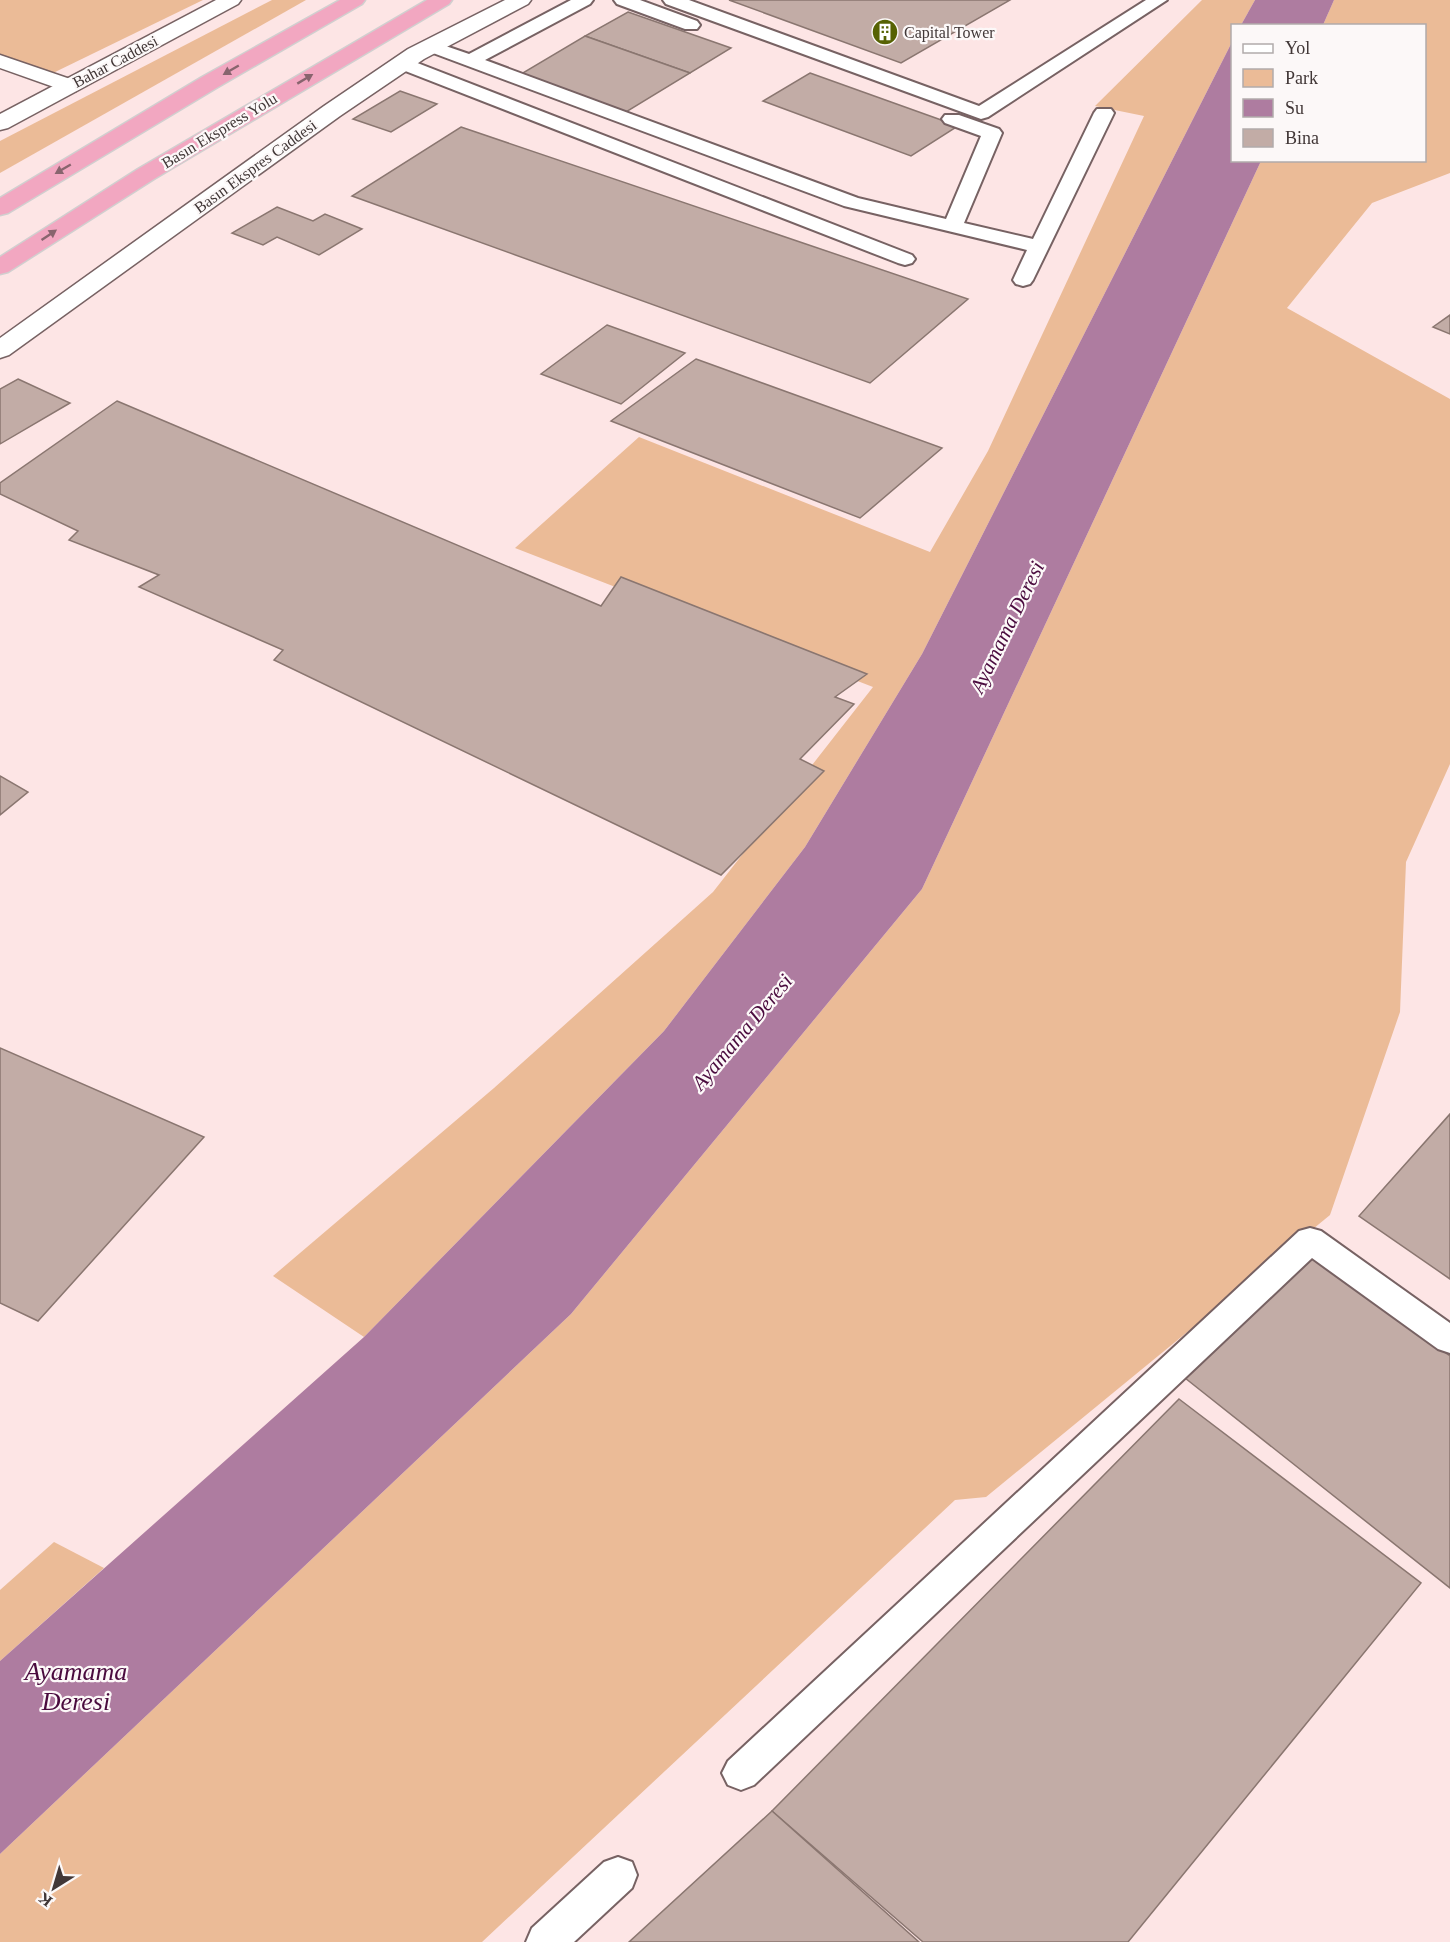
<svg xmlns="http://www.w3.org/2000/svg" width="1450" height="1942" viewBox="0 0 1450 1942" font-family="Georgia,serif">
  <style>
    .green { fill: #ebbb97 }
    .water { fill: #ae7ca0 }
    .building { fill: #c2aca6; stroke: #8a7670; stroke-width: 1.5 }
    .lines { fill: none; stroke-linecap: round; stroke-linejoin: round }
    .service-casing { stroke: #776263; stroke-width: 4 }
    .minor-casing { stroke: #776263; stroke-width: 3 }
    .secondary-casing { stroke: #776263; stroke-width: 3 }
    .motorway-casing { stroke: #d1cfcf; stroke-width: 3 }
    .service { fill: #fff; fill-rule: evenodd }
    .minor { fill: #fff; fill-rule: evenodd }
    .secondary { fill: #fff; fill-rule: evenodd }
    .motorway { fill: #f2a7c1; fill-rule: evenodd }
    .oneway { fill: #88646e }
    .labels { text-anchor: middle; stroke-width: 4.5; stroke-linejoin: round; paint-order: stroke }
    .far-poi-label { font-size: 16px; fill: #413737; stroke: #fcf8f8; text-anchor: start }
    .far-street-label { font-size: 16px; fill: #413737; stroke: #fcf8f8 }
    .water-label { font-size: 21px; font-style: italic; fill: #4a0b3e; stroke: #fcf8f8 }
    .near-water-label { font-size: 26px; font-style: italic; fill: #4a0b3e; stroke: #fcf8f8 }
  </style>
  <rect width="100%" height="100%" fill="#fde5e5"/>
  <g class="green">
    <path d="M0 0H203L51 74 0 54Z"/>
    <path d="M272 0H306L0 173V141Z"/>
    <path d="M1202 0H1255L1241 25 1232 26V42L922 654 805 847 664 1031 364 1337 273 1276 494 1088 713 892 873 687 515 548 639 437 930 552 988 451 1144 116 1095 106Z"/>
    <path d="M1334 0H1450V173L1372 203 1287 308 1450 399V764L1406 862 1400 1012 1330 1215 986 1497 955 1500 482 1942H0V1854L571 1314 922 889 1261 161 1424 160V26L1323 25Z"/>
    <path d="M54 1542 104 1568 0 1661V1590Z"/>
  </g>
  <g class="water">
    <path d="M1255 0H1334L1323 25H1241Z"/>
    <path d="M1232 42V160L1261 161 922 889 571 1314 0 1854V1661L364 1337 664 1031 805 847 922 654Z"/>
  </g>
  <g class="building">
    <path d="M729 0H1010L901 63Z"/>
    <path d="M628 12 731 48 690 73 585 36Z"/>
    <path d="M585 36 690 73 626 112 521 74Z"/>
    <path d="M810 73 958 126 911 156 763 101Z"/>
    <path d="M400 91 437 104 391 132 353 119Z"/>
    <path d="M461 127 968 299 870 383 352 196Z"/>
    <path d="M277 207 313 221 325 214 362 229 319 255 277 237 263 245 232 233Z"/>
    <path d="M1450 315V334L1433 327Z"/>
    <path d="M607 325 685 353 621 404 541 374Z"/>
    <path d="M696 359 942 448 860 518 611 421Z"/>
    <path d="M18 379 70 403 0 444V389Z"/>
    <path d="M117 401 601 606 621 577 867 674 835 697 854 704 800 759 824 771 721 875 274 660 283 650 139 587 159 575 69 540 78 531 0 494V483Z"/>
    <path d="M0 776 28 792 0 815Z"/>
    <path d="M0 1048 204 1137 38 1321 0 1303Z"/>
    <path d="M1450 1114V1279L1359 1216Z"/>
    <path d="M1309 1256 1450 1356V1588L1185 1378Z"/>
    <path d="M1179 1399 1421 1583 1128 1942H923L772 1811Z"/>
    <path d="M772 1811 919 1942H629Z"/>
  </g>
  <g class="lines">
    <defs>
      <g id="service">
        <path d="M571 0H593L590 4 485 60 858 198 946 219 981 136 945 123 942 119 945 115H959L999 129 1002 133 964 223 1033 239 1094 113 1097 109H1111L1114 113 1033 280 1030 284 1023 286 1016 284 1013 280 1027 250 844 206 425 50 422 46 425 42 431 41 469 54Z"/>
        <path d="M614 0H640L697 21 700 25 697 29H685L617 4Z"/>
        <path d="M663 0H689L979 106 1146 0H1167L988 117 981 119 666 4Z"/>
        <path d="M402 57 912 255 915 259 912 263 905 265 898 263 395 67 393 63 395 59Z"/>
        <path d="M1310 1228 1321 1231 1450 1323V1353L1438 1349 1312 1258 754 1785 741 1790 728 1785 722 1773 728 1761 1299 1231Z"/>
        <path d="M618 1857 632 1862 637 1875 632 1888 574 1942H526L532 1928 604 1862Z"/>
      </g>
      <path id="minor" d="M0 55 76 81 79 86 76 91 68 92 0 68Z"/>
      <g id="secondary">
        <path d="M216 0H241L238 4 8 128 0 130V114Z"/>
        <path d="M505 0H531L528 4 424 59 340 116 9 355 0 358V338L324 106 408 49Z"/>
      </g>
      <g id="motorway">
        <path d="M340 0H365L362 4 218 87 8 213 0 215V198L202 77Z"/>
        <path d="M427 0H452L449 4 154 179 8 272 0 274V257L138 169Z"/>
      </g>
    </defs>
    <use href="#service" class="service-casing"/>
    <use href="#minor" class="minor-casing"/>
    <use href="#secondary" class="secondary-casing"/>
    <use href="#motorway" class="motorway-casing"/>
    <use href="#service" class="service"/>
    <use href="#minor" class="minor"/>
    <use href="#secondary" class="secondary"/>
    <use href="#motorway" class="motorway"/>
  </g>
  <defs><path id="oneway-solid" d="M-6-.8H1V-3.2L6.5 0L1 3.2V.8H-6Z" transform="scale(1.5)"/></defs>
  <g class="oneway">
    <use href="#oneway-solid" transform="translate(231 70) rotate(150)"/>
    <use href="#oneway-solid" transform="translate(305 79) rotate(-31)"/>
    <use href="#oneway-solid" transform="translate(63 169) rotate(150)"/>
    <use href="#oneway-solid" transform="translate(49 235) rotate(-34)"/>
  </g>
  <defs>
    <symbol id="building-disc" viewBox="-11 -11 22 22"><circle r="9.5" fill="#566203" stroke="#fcf8f8"/><path d="M-4-6H4V6H1V3H-1V6H-4ZM-2.5-4.3h1.7v1.8h-1.7ZM.8-4.3h1.7v1.8H.8ZM-2.5-1h1.7V.8h-1.7ZM.8-1h1.7V.8H.8Z" fill="#fff"/></symbol>
  </defs>
  <g fill-rule="evenodd">
    <use href="#building-disc" x="870" y="17" width="30" height="30"/>
  </g>
  <g class="labels">
    <g class="far-poi-label">
      <text x="904" y="38">Capital Tower</text>
    </g>
    <g class="far-street-label">
      <text transform="translate(115 61) rotate(-28)" y="6">Bahar Caddesi</text>
      <text transform="translate(219 130) rotate(-31)" y="6">Basın Ekspress Yolu</text>
      <text transform="translate(255 166) rotate(-36)" y="6">Basın Ekspres Caddesi</text>
    </g>
    <g class="water-label">
      <text transform="translate(1007 627) rotate(-64)" y="7">Ayamama Deresi</text>
      <text transform="translate(742 1032) rotate(-50)" y="7">Ayamama Deresi</text>
    </g>
    <g class="near-water-label">
      <text x="76" y="1680">Ayamama<tspan x="76" dy="30">Deresi</tspan></text>
    </g>
  </g>
  <rect x="1231" y="24" width="195" height="138" fill="#fcf8f8" stroke="#b1abab" stroke-width="1.5"/>
  <rect x="1243" y="44" width="30" height="9" fill="#ffffff" stroke="#b1abab" stroke-width="1.5"/>
  <text x="1285" y="54" font-size="18" fill="#413737">Yol</text>
  <rect x="1243" y="69" width="30" height="18" fill="#ebbb97" stroke="#b1abab" stroke-width="1.5"/>
  <text x="1285" y="84" font-size="18" fill="#413737">Park</text>
  <rect x="1243" y="99" width="30" height="18" fill="#ae7ca0" stroke="#b1abab" stroke-width="1.5"/>
  <text x="1285" y="114" font-size="18" fill="#413737">Su</text>
  <rect x="1243" y="129" width="30" height="18" fill="#c2aca6" stroke="#b1abab" stroke-width="1.5"/>
  <text x="1285" y="144" font-size="18" fill="#413737">Bina</text>
  <g transform="translate(54 1888) rotate(217)" stroke="#fcf8f8" stroke-width="4.5" paint-order="stroke">
  <path d="M0-4.5L10 22L0 15L-10 22Z" fill="#413737"/>
  <text y="-9" font-size="16" font-weight="bold" text-anchor="middle" fill="#413737">K</text>
  </g>
</svg>
